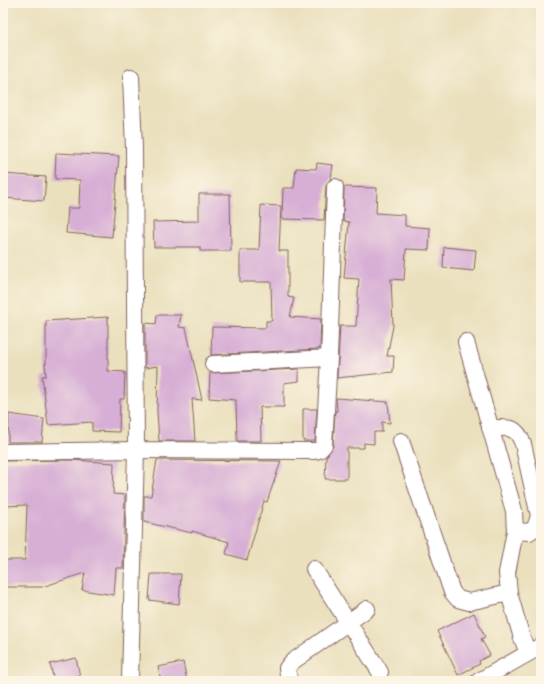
<svg xmlns="http://www.w3.org/2000/svg" width="544" height="684" viewBox="0 0 544 684" font-family="'Patrick Hand',sans-serif">
  <style>
    .building { fill: #d7aed5 }
    .lines { fill: none; stroke-linecap: round; stroke-linejoin: round }
    .minor-casing { stroke: #82635e; stroke-width: 18 }
    .minor { stroke: #fff; stroke-width: 16 }
  </style>
  <rect width="100%" height="100%" fill="#fcf5e5"/>
  <filter id="ink" filterUnits="userSpaceOnUse"><feTurbulence type="fractalNoise" baseFrequency=".025" numOctaves="2"/><feDisplacementMap in="SourceGraphic" scale="8" xChannelSelector="R" yChannelSelector="G"/><feConvolveMatrix kernelMatrix="1 2 1 2 8 2 1 2 1" color-interpolation-filters="sRGB"/></filter>
  <filter id="wash" filterUnits="userSpaceOnUse"><feTurbulence type="fractalNoise" baseFrequency=".012" numOctaves="4" result="noise"/><feDisplacementMap in="SourceGraphic" scale="16" xChannelSelector="R" yChannelSelector="G"/><feGaussianBlur stdDeviation="0.9" result="paint"/><feColorMatrix in="noise" values="0 0 0 0 0 0 0 0 0 0 0 0 0 0 0 0 0 1.4 0 .05"/><feComposite in="paint" operator="in"/></filter>
  <g filter="url(#wash)">
    <rect width="100%" height="100%" fill="#eae0bd"/>
    <g id="blocks">
      <g class="building">
        <path d="M56 153 119 156 112 237 66 233 68 208H79L80 180 55 179Z"/>
        <path d="M317 163 333 165 331 178 326 186 324 220 282 219 283 188H294L296 168 316 169Z"/>
        <path d="M3 174 46 177 44 201 3 198Z"/>
        <path d="M344 187 377 188 376 213 405 215V226L430 228 429 250 406 249 404 280 391 279 393 326 387 356H394L393 372 337 378 340 326H356L359 279 344 278 349 222 343 221Z"/>
        <path d="M199 194H230L231 251H200V247H154L153 222 199 221Z"/>
        <path d="M261 205 281 206 279 251H288V297L294 298 290 317 321 319 320 349 211 355 212 327 266 328V321H272L271 282H240V250H259Z"/>
        <path d="M444 247 476 250 474 271 443 268Z"/>
        <path d="M157 315H181L179 327 186 328 202 400 192 399 195 441H159L157 411 158 366 145 368V323L156 324Z"/>
        <path d="M108 317V371L125 372 124 399H120L119 432 92 431V422L48 425 42 376H46L45 363 46 364V321Z"/>
        <path d="M299 369V381L284 383V407H260L261 441H237L236 400 209 398 210 373Z"/>
        <path d="M336 398 388 402 390 423 382 422V432H374V444L364 443V448H347V479H325L326 457 333 446 335 411H337Z"/>
        <path d="M303 409H317L315 441H303Z"/>
        <path d="M9 414 44 419 42 442H8Z"/>
        <path d="M72 460 114 463 113 494 125 495 123 568H116L114 595 82 590 85 573 42 587H3V560H25L27 505 3 506 4 461Z"/>
        <path d="M157 460 281 461 267 502 264 501 247 560 226 554 229 542 192 531V533L144 522V496H151Z"/>
        <path d="M151 574H181L179 604 149 600Z"/>
        <path d="M474 613 485 637 481 639 490 655 479 661 480 664 458 675 437 631Z"/>
        <path d="M76 658 81 681H54L50 664Z"/>
        <path d="M183 662 187 681H161L158 667Z"/>
      </g>
    </g>
  </g>
  <g filter="url(#ink)">
    <use href="#blocks" fill-opacity="0" stroke="#82635e" stroke-width="1"/>
    <g class="lines">
      <defs>
        <g id="minor">
          <path d="M131 77 134 148 136 450 314 451C319 451 321 449 324 445L329 358 335 187"/>
          <path d="M466 342 514 511 515 531 507 573 509 593 522 638 528 653"/>
          <path d="M213 364 329 358"/>
          <path d="M490 428C509 428 516 425 523 444L539 516 535 528 529 532 515 531"/>
          <path d="M401 441 452 592 458 599 469 602 509 593"/>
          <path d="M3 452 136 450 130 681"/>
          <path d="M314 569 380 672"/>
          <path d="M289 681 287 668 292 662 367 609"/>
          <path d="M479 681 541 646"/>
        </g>
      </defs>
      <use href="#minor" class="minor-casing"/>
      <use href="#minor" class="minor"/>
    </g>
  </g>
  <rect width="544" height="684" fill="none" stroke="#fcf5e5" stroke-width="16"/>
</svg>
